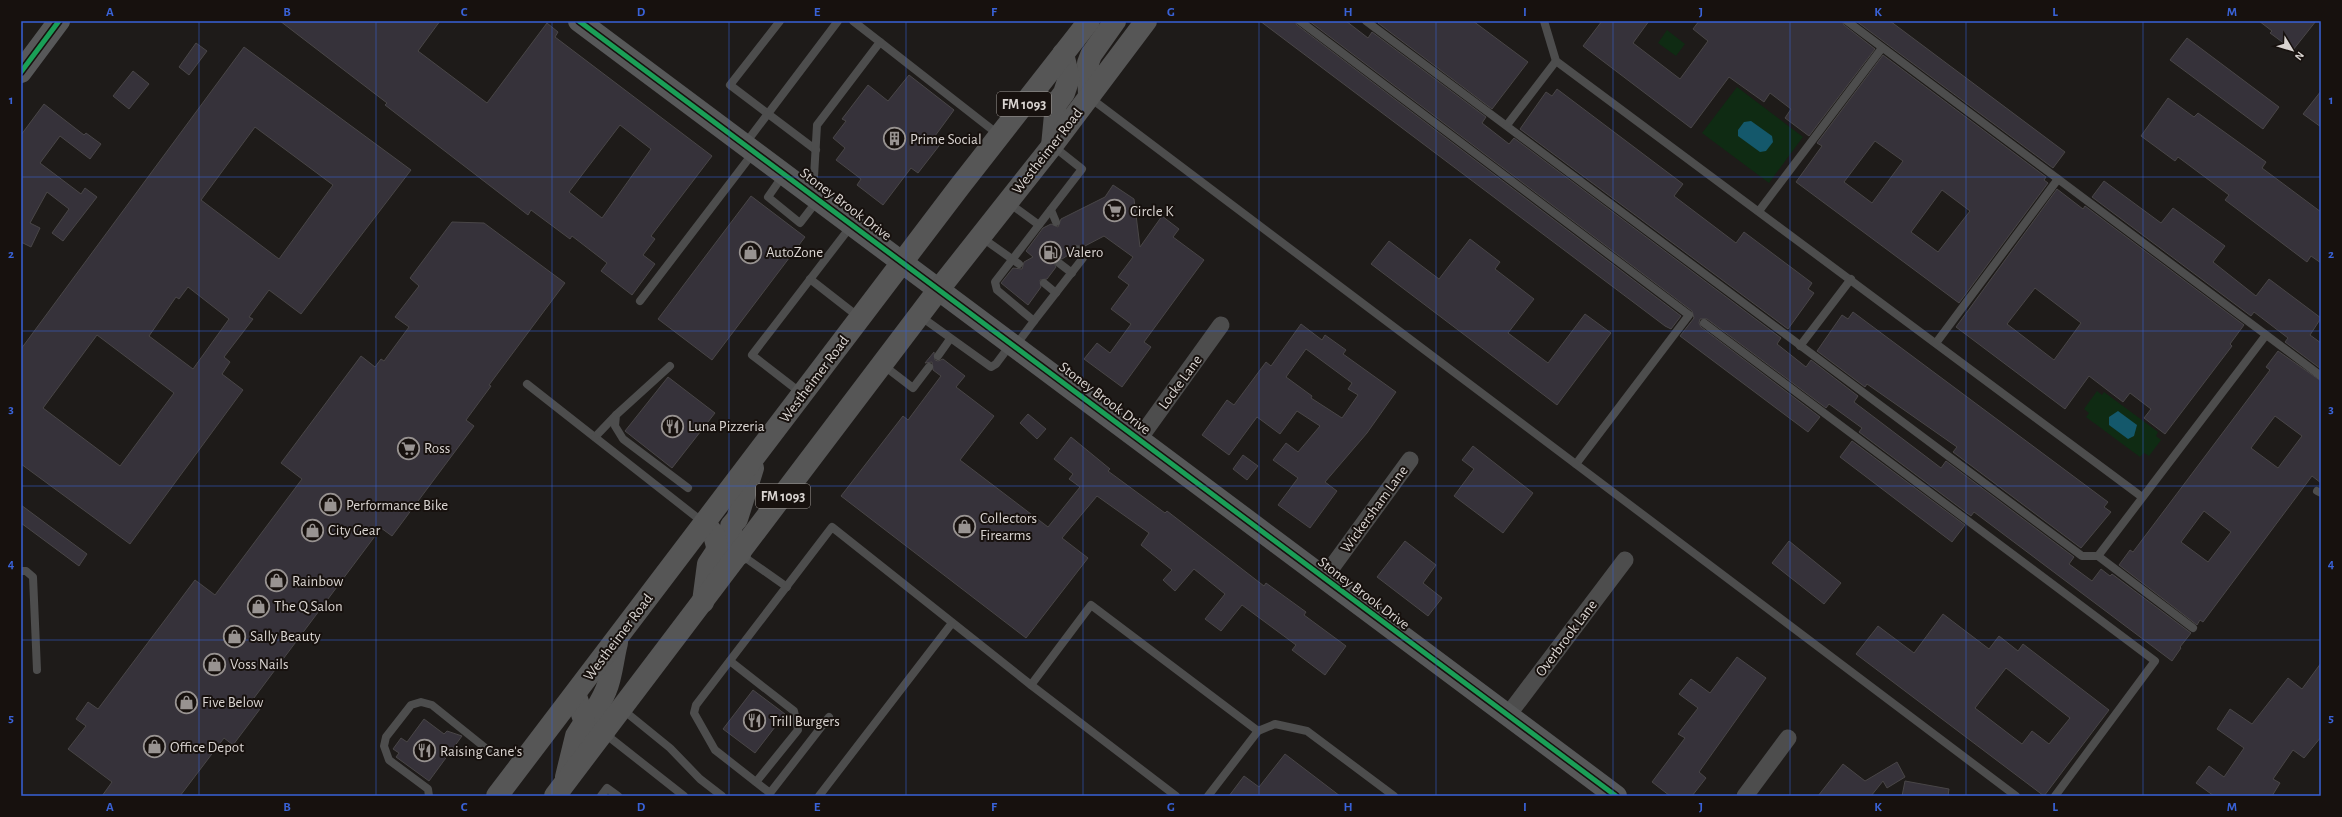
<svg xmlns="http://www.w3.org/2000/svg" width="2342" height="817" viewBox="0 0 2342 817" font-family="'Alegreya Sans',sans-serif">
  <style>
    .green { fill: #0f2b13 }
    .water { fill: #14586b }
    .building { fill: #36323a; stroke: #494647; fill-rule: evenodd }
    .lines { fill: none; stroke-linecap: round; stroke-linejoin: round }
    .lane { stroke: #4d4d4d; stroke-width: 8 }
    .street { stroke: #4d4d4d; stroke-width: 17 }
    .secondary { stroke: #575859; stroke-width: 22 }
    .primary { stroke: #565656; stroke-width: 22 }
    .cycleway-casing { stroke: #17110e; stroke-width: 8 }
    .cycleway { stroke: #1a9f57; stroke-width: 5 }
    .grid { fill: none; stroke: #3962d7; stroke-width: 1; stroke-opacity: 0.55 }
    .labels { text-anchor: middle; stroke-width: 4; stroke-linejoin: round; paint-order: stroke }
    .shield { fill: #17110e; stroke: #9f9a96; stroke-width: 1 }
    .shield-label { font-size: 14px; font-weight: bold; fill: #d9d4d1 }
    .poi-label { font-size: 15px; fill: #d9d4d1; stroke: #17110e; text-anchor: start }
    .street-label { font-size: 15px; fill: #d9d4d1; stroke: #17110e }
    .neatline { fill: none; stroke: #3962d7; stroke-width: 1.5 }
    .grid-label { font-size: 13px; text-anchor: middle; font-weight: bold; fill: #3962d7 }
  </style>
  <rect width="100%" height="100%" fill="#1e1b19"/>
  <g class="green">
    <path d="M1667 30 1685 44 1676 56 1658 43Z"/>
    <path d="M1737 87 1803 137 1769 183 1702 133Z"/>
    <path d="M2097 391 2102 395 2104 392 2158 432 2156 436 2161 440 2149 456 2144 453 2140 457 2086 417 2089 413 2084 409Z"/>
  </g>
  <g class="water">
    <path d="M1751 121 1772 136 1773 142 1766 151 1760 152 1738 136V130L1744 122Z"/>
    <path d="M2118 411 2137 425 2134 436 2128 439 2109 425V417Z"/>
  </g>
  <g class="building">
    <path d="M280 21H440L418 51 487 103 547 23 558 32 555 37 712 156 651 236 655 239 643 255 655 264 632 295 601 271 607 263 572 236 570 239 531 210 528 215 385 105 387 103ZM620 125 651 149 602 218 569 192Z"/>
    <path d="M1260 21H1295L1297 25 1681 316 1671 329 1665 326Z"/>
    <path d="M1309 21H1346L1368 38 1372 32 1486 117 1482 123 1509 144 1514 138 1781 338 1777 344 1806 367 1811 360 1858 396 1854 402 1941 468 1946 461 2074 557 2069 564 2092 581 2101 569 2110 576 2112 574 2191 633 2180 647 2181 648 2172 661 1974 512 1971 516 1859 432 1862 428 1829 404 1826 408 1707 319H1700L1699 323 1701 327 1820 417 1808 432 1680 336 1694 318 1692 311Z"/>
    <path d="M1380 21H1473L1528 62 1492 109 1378 23Z"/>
    <path d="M1602 21H1649L1633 43 1680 79 1708 41 1693 29 1699 21H1842L1844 25 1875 49 1809 136 1785 118 1791 109 1770 93 1764 102 1729 77 1691 128 1583 46Z"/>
    <path d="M1856 21H1890L2065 152 2053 168Z"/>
    <path d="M2259 21H2316L2293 50 2270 33 2272 31Z"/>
    <path d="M2187 38 2279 107 2263 129 2170 60Z"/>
    <path d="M196 43 207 51 189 75 179 67Z"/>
    <path d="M244 47 411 170 301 314 269 290 249 317 253 319 224 357 230 362 222 374 243 390 130 544 21 464V349ZM255 127 333 185 279 259 201 200ZM188 287 229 319 193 369 149 336 176 297 179 299ZM97 335 174 393 120 466 43 408Z"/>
    <path d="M1883 55 2046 177 2044 180 2048 183 1959 303 1796 182 1822 146 1817 143ZM1875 141 1903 161 1872 203 1844 182ZM1942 190 1970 211 1938 252 1911 232Z"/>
    <path d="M133 71 149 84 129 109 113 96Z"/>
    <path d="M909 75 954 110 935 136 942 142 918 173 911 168 883 205 857 185 861 179 836 160 845 148 833 138 846 121 842 119 868 85 888 101Z"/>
    <path d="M1557 89 1683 184 1674 196 1736 243 1744 232 1812 283 1808 289 1814 293 1788 329 1520 129 1546 92 1552 96Z"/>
    <path d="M2321 91V127L2303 114Z"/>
    <path d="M2168 98 2194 117 2198 113 2266 162 2262 168 2321 212V263L2311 256 2307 262 2225 200 2229 195 2178 157 2175 161 2141 136Z"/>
    <path d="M44 104 84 135 86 133 101 144 90 159 60 136 40 163 81 194 85 188 97 197 63 241 52 233 69 209 47 192 30 223 40 228 31 247 21 242V135Z"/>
    <path d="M2104 181 2161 223 2173 208 2225 246 2213 262 2256 296 2269 279 2321 318 2310 335 2321 343V369L2285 342 2288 338 2254 312 2251 316 2092 197Z"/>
    <path d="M1113 185 1134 199 1140 247 1162 216 1179 229 1173 237 1204 260 1144 342 1151 347 1122 387 1084 359 1097 343 1110 353 1131 324 1111 309 1129 285 1118 277 1133 257 1104 236 1083 247 1075 245 1073 252 1062 259H1055L1054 263 1056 267 1047 279 1040 280 1041 287 1028 305 1001 283 1013 268 1022 269 1024 262 1033 257 1026 251 1043 228 1051 224 1058 227 1061 219 1105 197Z"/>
    <path d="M2057 189 2083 209 2085 206 2244 325 2230 344 2232 346 2165 434 2144 418 2151 409 2130 393 2123 402 2089 376 2065 409 1956 327ZM2035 288 2081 323 2054 360 2007 324Z"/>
    <path d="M751 196 805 237 712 360 658 319Z"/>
    <path d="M452 222 484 223 565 283 489 385 491 386 466 420 474 426 392 536 381 528 251 702 260 709 233 745 224 738 180 796H102L112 782 68 749 86 726 76 719 88 702 98 709 195 580 215 595 302 479 281 463 361 356 375 367 381 359 384 361 409 327 395 317 419 286 410 278Z"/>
    <path d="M1470 239 1500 262 1495 269 1534 299 1508 333 1548 363 1585 314 1611 333 1557 405 1371 264 1389 241 1439 279Z"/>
    <path d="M1853 312 2108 502 2104 507 2111 512 2081 548 1953 452 1957 447 1867 384 1865 387 1817 351 1842 315 1848 319Z"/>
    <path d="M1301 324 1322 340 1325 335 1346 350 1343 354 1396 392 1367 433 1325 482 1337 491 1310 528 1278 505 1298 478 1273 460 1286 443 1298 452 1320 426 1297 411 1280 434 1257 417 1229 455 1202 435 1227 400 1234 405 1266 362 1271 366ZM1306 349 1352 383 1348 389 1358 395 1342 418 1311 398 1312 396 1286 377Z"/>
    <path d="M2278 351 2321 381V483L2312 476 2203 622 2200 620 2197 625 2119 565 2130 550 2133 552 2270 370 2266 367ZM2275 416 2302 436 2278 468 2251 448ZM2204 511 2231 532 2208 562 2181 542Z"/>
    <path d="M934 352 935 360 938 361 943 359 965 376 956 387 994 416 960 460 1048 527 1080 487 1069 479 1073 474 1054 459 1071 437 1110 469 1108 471 1165 513 1167 511 1264 586 1266 583 1306 612 1304 615 1346 646 1325 675 1292 650 1296 645 1242 605 1221 631 1205 619 1225 594 1194 569 1175 591 1163 580 1172 570 1141 545 1149 533 1097 496 1062 538 1088 558 1026 638 841 496 903 416 908 420 941 376 933 370 932 362 925 363Z"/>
    <path d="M668 377 715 413 672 468 625 431Z"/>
    <path d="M1028 414 1046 429 1037 439 1020 423Z"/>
    <path d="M1852 441 1965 525 1952 542 1840 457Z"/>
    <path d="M1473 446 1533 493 1503 533 1454 496 1474 469 1462 460Z"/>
    <path d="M1243 455 1258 466 1247 480 1233 469Z"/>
    <path d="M21 505 87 554 79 566 21 523Z"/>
    <path d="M1405 541 1436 565 1423 583 1442 598 1428 616 1377 577Z"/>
    <path d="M1789 541 1841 583 1824 604 1772 563Z"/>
    <path d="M1943 614 1989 649 1999 636 2018 651 2023 644 2109 710 2044 796 1856 654 1878 626 1914 653ZM2006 668 2070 718 2049 744 2032 731 2022 744 1975 708Z"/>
    <path d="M1737 657 1766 678 1699 772 1706 778 1692 796H1670L1652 782 1685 738 1678 734 1698 708 1679 694 1691 679 1710 693Z"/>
    <path d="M2321 663V737L2304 758 2293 750 2273 779 2280 783 2272 796H2214L2196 783 2209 766 2224 777 2244 748 2217 729 2230 709 2252 724 2288 678 2302 689Z"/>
    <path d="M753 690 785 714 755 753 723 729Z"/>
    <path d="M424 719 444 734 447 731 462 736 429 781 396 757 399 753 393 749 401 738 407 742Z"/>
    <path d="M1285 754 1340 796H1229L1244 776 1259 787Z"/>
    <path d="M1897 762 1905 777 1887 788 1883 781 1871 796H1818L1843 764 1865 781Z"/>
    <path d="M1905 781 1949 789 1948 796H1902Z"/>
  </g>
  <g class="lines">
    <g class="lane">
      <path d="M780 21 730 85 816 150"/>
      <path d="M1300 21 1689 315 1576 464"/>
      <path d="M1366 21 2082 556H2098L2266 335"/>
      <path d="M1544 21 1556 61 2142 497"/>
      <path d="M1847 21 2321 376"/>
      <path d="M880 42 999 135"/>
      <path d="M1089 97 2016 796"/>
      <path d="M1507 125 1556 61"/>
      <path d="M745 144 838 21"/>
      <path d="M784 174 768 197 800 223 817 201"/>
      <path d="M813 194 817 125 880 42 853 21"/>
      <path d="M1009 203 1039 225"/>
      <path d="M1051 210 1056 222"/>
      <path d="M1759 211 1882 48"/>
      <path d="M981 237 1019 264"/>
      <path d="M1059 263 1072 273"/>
      <path d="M810 279 860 318"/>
      <path d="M1044 283 1056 293"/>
      <path d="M640 301 753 153"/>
      <path d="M920 316 991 367 996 364 1011 344"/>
      <path d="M1034 321 1083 258 1078 250"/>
      <path d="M1704 323 2155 661 2055 796"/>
      <path d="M1936 343 2058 179"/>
      <path d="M1016 345 1034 321 997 290 995 282 1082 169 1053 146"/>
      <path d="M1800 346 1851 279"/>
      <path d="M938 356 950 339"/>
      <path d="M883 365 913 388 929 367"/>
      <path d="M670 366 616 415 615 426 623 439 688 488"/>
      <path d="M527 384 704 523"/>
      <path d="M801 393 752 355 851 226"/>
      <path d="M595 437 616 415"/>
      <path d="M2317 491 2321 493"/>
      <path d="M740 554 787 587"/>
      <path d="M2098 556 2193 628"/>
      <path d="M21 571H26L33 577 37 670"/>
      <path d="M730 661 794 711 798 730 756 782"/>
      <path d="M1031 685 1091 605 1258 731"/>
      <path d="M622 709 670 748 700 779 722 796"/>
      <path d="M829 717 770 793 715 750 694 713 696 705 832 527 1031 685 1176 796"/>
      <path d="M604 733 684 796"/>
      <path d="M429 796 428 789 389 760 384 746 386 737 411 705 421 702 432 705 488 750"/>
      <path d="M601 796 607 788 618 796"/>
      <path d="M819 796 952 623"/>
      <path d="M1208 796 1258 731 1275 724 1307 731 1394 796"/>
    </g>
    <g class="street">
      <path d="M1139 439 1221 325"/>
      <path d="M1324 578 1410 460"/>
      <path d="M1508 715 1625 560"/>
      <path d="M1745 796 1788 738"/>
    </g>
    <g class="secondary">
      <path d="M579 21 1616 796"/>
      <path d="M21 72 59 21"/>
    </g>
    <g class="primary">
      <path d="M1089 96 1088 63 1091 55 1115 21"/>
      <path d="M1052 146 1056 104 1064 93 1069 78 1063 54"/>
      <path d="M740 554 731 541V526L737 519 753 468"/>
      <path d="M703 602 708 564 716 552 717 546 714 535 705 523"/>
      <path d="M604 732C588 708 598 711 606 690 612 676 613 658 617 643"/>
      <path d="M566 777 576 736 583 725 584 720 577 699"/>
      <path d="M497 796 960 186 1089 21"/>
      <path d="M555 796 939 289 1052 146 1146 21"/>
    </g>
    <defs>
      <g id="cycleway">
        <path d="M579 21 1616 796"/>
        <path d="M21 72 59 21"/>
      </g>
    </defs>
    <use href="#cycleway" class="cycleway-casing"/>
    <use href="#cycleway" class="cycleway"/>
  </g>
  <path class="grid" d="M199 21V796M376 21V796M552 21V796M729 21V796M906 21V796M1083 21V796M1259 21V796M1436 21V796M1613 21V796M1790 21V796M1966 21V796M2143 21V796M21 177H2321M21 331H2321M21 486H2321M21 640H2321"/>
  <defs>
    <symbol id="building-ring" viewBox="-11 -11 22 22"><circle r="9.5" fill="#17110e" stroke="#989391" stroke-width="1.5"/><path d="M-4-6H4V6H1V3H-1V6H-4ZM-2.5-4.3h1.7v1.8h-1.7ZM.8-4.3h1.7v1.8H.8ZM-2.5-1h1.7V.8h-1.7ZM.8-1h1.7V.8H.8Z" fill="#989391"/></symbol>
    <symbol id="supermarket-ring" viewBox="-11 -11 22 22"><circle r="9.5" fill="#17110e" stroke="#989391" stroke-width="1.5"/><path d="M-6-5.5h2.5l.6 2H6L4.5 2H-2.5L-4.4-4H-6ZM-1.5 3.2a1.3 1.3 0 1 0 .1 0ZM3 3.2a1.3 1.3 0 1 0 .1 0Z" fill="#989391"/></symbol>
    <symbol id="shop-ring" viewBox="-11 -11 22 22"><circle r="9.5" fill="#17110e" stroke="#989391" stroke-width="1.5"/><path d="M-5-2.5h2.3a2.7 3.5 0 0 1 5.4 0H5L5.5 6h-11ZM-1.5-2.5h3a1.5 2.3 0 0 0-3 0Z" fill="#989391"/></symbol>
    <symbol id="fuel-ring" viewBox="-11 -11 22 22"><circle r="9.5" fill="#17110e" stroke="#989391" stroke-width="1.5"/><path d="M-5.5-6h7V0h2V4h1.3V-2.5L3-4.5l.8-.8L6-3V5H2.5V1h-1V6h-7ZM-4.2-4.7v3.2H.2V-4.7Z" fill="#989391"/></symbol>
    <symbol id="restaurant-ring" viewBox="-11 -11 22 22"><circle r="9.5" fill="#17110e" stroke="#989391" stroke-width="1.5"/><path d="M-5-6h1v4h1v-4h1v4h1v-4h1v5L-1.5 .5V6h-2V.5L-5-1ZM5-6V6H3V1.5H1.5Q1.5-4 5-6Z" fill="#989391"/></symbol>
  </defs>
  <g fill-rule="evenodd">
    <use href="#building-ring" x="882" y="126" width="25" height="25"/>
    <use href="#supermarket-ring" x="1102" y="198" width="25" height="25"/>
    <use href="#shop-ring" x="738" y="240" width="25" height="25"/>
    <use href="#fuel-ring" x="1038" y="240" width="25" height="25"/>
    <use href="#restaurant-ring" x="660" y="414" width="25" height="25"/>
    <use href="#supermarket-ring" x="396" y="436" width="25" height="25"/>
    <use href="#shop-ring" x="318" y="492" width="25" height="25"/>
    <use href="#shop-ring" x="952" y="514" width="25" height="25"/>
    <use href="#shop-ring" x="300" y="518" width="25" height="25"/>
    <use href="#shop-ring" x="264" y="568" width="25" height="25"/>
    <use href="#shop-ring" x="246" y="594" width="25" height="25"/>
    <use href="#shop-ring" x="222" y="624" width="25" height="25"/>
    <use href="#shop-ring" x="202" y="652" width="25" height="25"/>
    <use href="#shop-ring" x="174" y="690" width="25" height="25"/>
    <use href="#restaurant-ring" x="742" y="708" width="25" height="25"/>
    <use href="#shop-ring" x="142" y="734" width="25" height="25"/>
    <use href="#restaurant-ring" x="412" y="738" width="25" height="25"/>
  </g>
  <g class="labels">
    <g class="shield">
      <rect x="997" y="92" width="54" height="24" rx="3"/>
      <rect x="756" y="484" width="54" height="24" rx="3"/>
    </g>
    <g class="shield-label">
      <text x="1024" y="109">FM 1093</text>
      <text x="783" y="501">FM 1093</text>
    </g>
    <g class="poi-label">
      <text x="910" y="144">Prime Social</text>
      <text x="1130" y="216">Circle K</text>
      <text x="766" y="257">AutoZone</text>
      <text x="1066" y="257">Valero</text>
      <text x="688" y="431">Luna Pizzeria</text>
      <text x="424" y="453">Ross</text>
      <text x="346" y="510">Performance Bike</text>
      <text x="980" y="523">Collectors<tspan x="980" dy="17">Firearms</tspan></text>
      <text x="328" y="535">City Gear</text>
      <text x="292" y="586">Rainbow</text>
      <text x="274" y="611">The Q Salon</text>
      <text x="250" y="641">Sally Beauty</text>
      <text x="230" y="669">Voss Nails</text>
      <text x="202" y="707">Five Below</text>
      <text x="770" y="726">Trill Burgers</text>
      <text x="170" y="752">Office Depot</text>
      <text x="440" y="756">Raising Cane's</text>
    </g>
    <g class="street-label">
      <text transform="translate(1047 151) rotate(-52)" y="5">Westheimer Road</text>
      <text transform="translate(846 204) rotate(37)" y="5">Stoney Brook Drive</text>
      <text transform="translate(814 379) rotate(-53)" y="5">Westheimer Road</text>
      <text transform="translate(1180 382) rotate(-54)" y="5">Locke Lane</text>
      <text transform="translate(1105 398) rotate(37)" y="5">Stoney Brook Drive</text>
      <text transform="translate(1374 509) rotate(-54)" y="5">Wickersham Lane</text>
      <text transform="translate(1364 593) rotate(37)" y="5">Stoney Brook Drive</text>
      <text transform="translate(618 637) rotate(-53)" y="5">Westheimer Road</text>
      <text transform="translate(1566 638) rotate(-53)" y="5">Overbrook Lane</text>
    </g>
  </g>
  <rect width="2342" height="817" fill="none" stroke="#17110e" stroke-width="44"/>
  <g transform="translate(2292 50) rotate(128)" stroke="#17110e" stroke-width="3" paint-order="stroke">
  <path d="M0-3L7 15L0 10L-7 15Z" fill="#d9d4d1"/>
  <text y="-6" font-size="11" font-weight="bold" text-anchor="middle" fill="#d9d4d1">N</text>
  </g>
  <rect x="22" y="22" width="2298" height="773" class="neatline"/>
  <g class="grid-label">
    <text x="110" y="16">A</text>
    <text x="287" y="16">B</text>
    <text x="464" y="16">C</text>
    <text x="641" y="16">D</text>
    <text x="817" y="16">E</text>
    <text x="994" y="16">F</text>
    <text x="1171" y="16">G</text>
    <text x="1348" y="16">H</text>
    <text x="1525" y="16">I</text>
    <text x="1701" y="16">J</text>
    <text x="1878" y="16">K</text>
    <text x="2055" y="16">L</text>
    <text x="2232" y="16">M</text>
    <text x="11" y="104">1</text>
    <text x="2331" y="104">1</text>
    <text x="11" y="258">2</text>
    <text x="2331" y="258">2</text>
    <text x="11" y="413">3</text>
    <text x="2331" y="413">3</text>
    <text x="11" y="568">4</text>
    <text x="2331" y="568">4</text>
    <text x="11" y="722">5</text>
    <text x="2331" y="722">5</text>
    <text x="110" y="811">A</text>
    <text x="287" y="811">B</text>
    <text x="464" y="811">C</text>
    <text x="641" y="811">D</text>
    <text x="817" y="811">E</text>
    <text x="994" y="811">F</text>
    <text x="1171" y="811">G</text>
    <text x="1348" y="811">H</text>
    <text x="1525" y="811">I</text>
    <text x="1701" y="811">J</text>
    <text x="1878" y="811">K</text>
    <text x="2055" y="811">L</text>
    <text x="2232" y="811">M</text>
  </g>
</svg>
